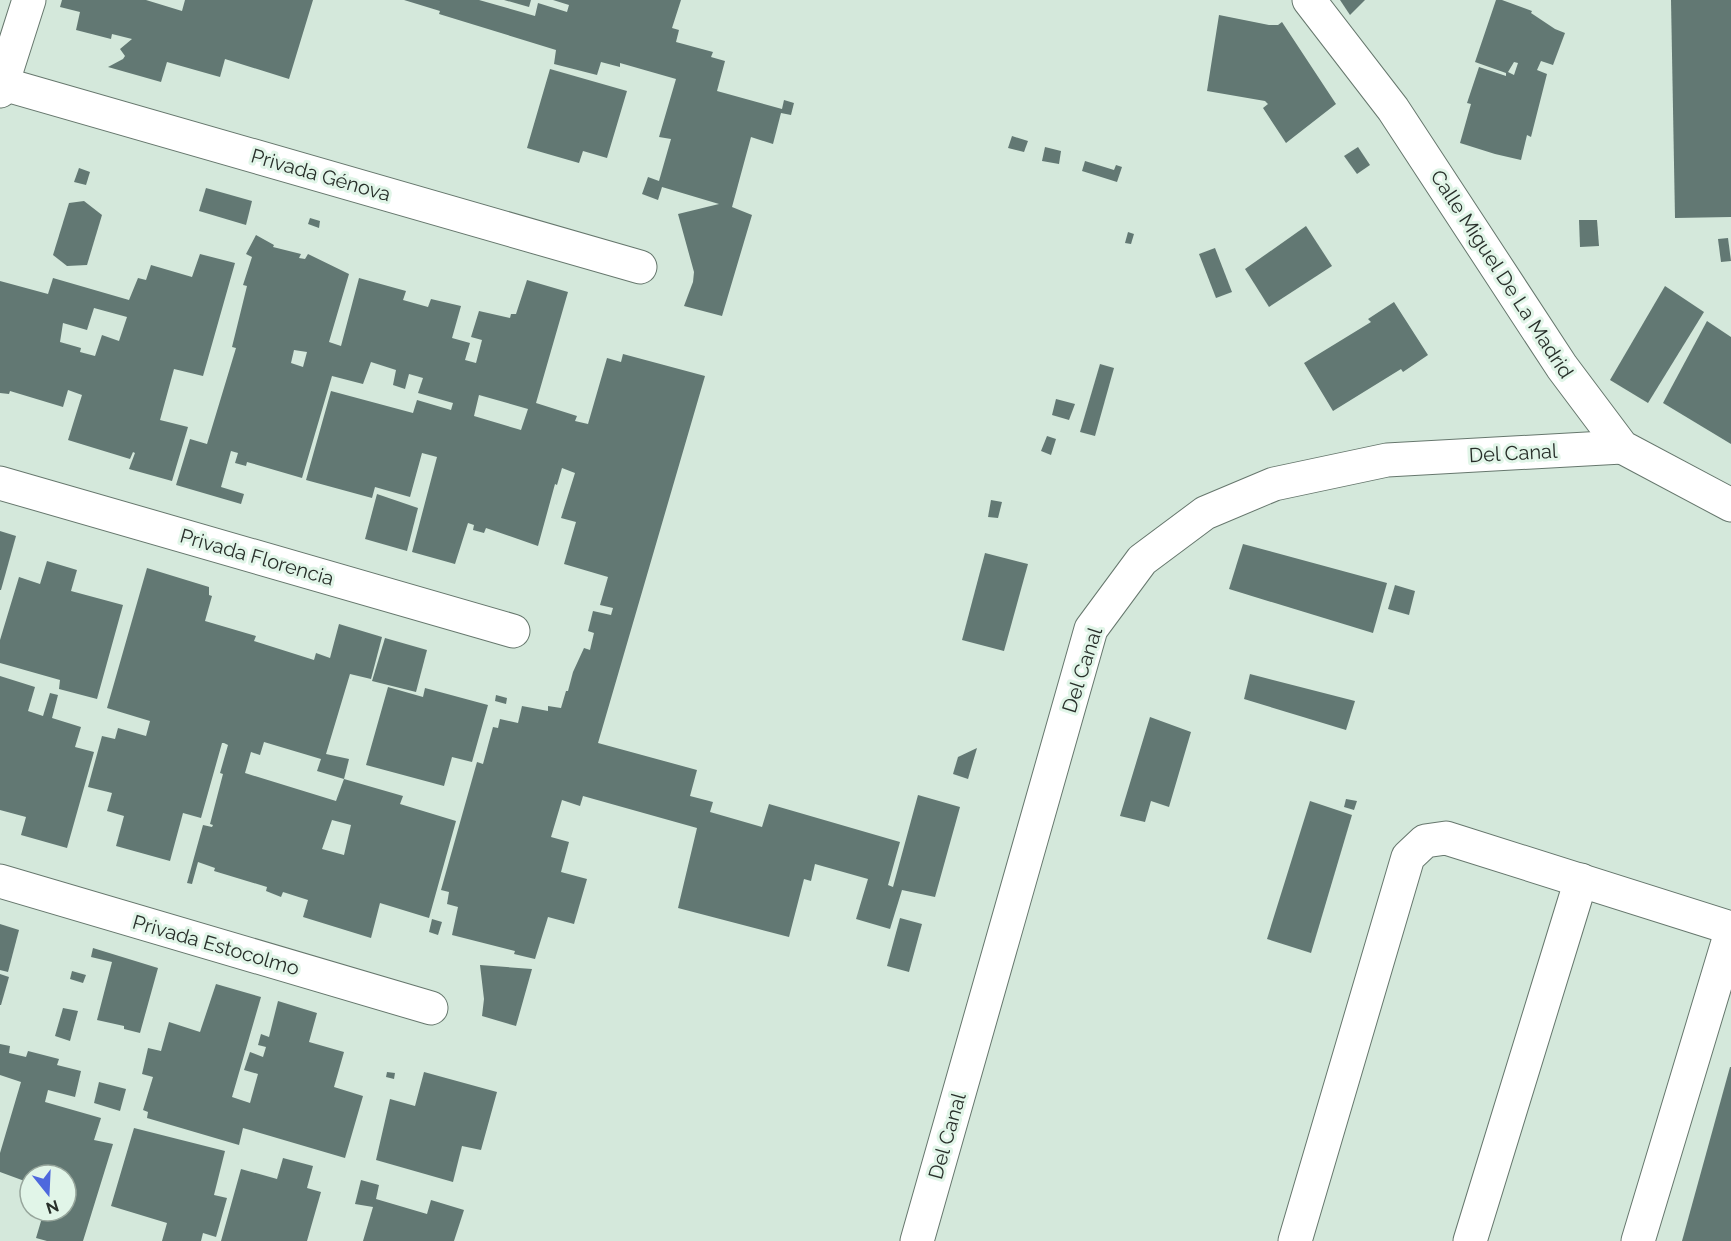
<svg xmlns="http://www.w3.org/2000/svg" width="1731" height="1241" viewBox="0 0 1731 1241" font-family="Raleway,sans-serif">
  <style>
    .building { fill: #627873; fill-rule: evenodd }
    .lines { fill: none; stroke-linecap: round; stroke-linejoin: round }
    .minor-casing { stroke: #66776d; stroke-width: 35 }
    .minor { stroke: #fff; stroke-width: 33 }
    .labels { text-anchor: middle; stroke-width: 6; stroke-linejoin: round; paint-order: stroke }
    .street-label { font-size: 20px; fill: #282f2a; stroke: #e1f5e8 }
  </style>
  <rect width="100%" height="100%" fill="#d4e8db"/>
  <g class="building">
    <path d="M62 0H146L182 11 185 0H313L289 79 225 59 220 77 167 62 161 82 108 67 123 59 125 56 120 49 132 39 112 34 111 39 76 30 80 12 60 7Z"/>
    <path d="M404 0H479L535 16 538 3 567 12 569 5 553 0H681L672 28 679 30 676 42 713 52 711 57 725 61 717 91 782 109 784 100 794 103 791 115 781 113 773 144 751 137 732 207 752 215 722 316 684 306 693 282 694 272 678 214 719 204 662 187 658 200 642 194 648 177 659 181 671 139 659 137 676 79 620 63V67L601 62 597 75 554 64 556 50 439 14 440 11Z"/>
    <path d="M504 0H531L529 7Z"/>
    <path d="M1340 0H1365L1350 15Z"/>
    <path d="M1496 0H1502L1532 11 1531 13 1555 29 1565 33 1553 65 1541 61 1537 70 1547 74 1531 137 1527 135 1521 160 1495 154 1460 143 1471 104 1467 103 1479 67 1506 76V73L1475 62ZM1514 62 1518 63 1514 75 1508 72Z"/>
    <path d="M1671 0H1731V217L1675 218Z"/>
    <path d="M1219 15 1269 25H1278L1282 22 1336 104 1286 143 1263 108 1268 104 1265 101 1207 91Z"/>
    <path d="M550 69 627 91 607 158 583 151 579 163 527 148Z"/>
    <path d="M1012 136 1028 141 1024 152 1008 148Z"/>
    <path d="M1045 147 1061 151 1059 164 1042 161Z"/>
    <path d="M1358 147 1370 165 1357 174 1344 156Z"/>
    <path d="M1085 161 1114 170 1116 165 1122 167 1117 182 1082 171Z"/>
    <path d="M79 168 90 172 86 185 74 182Z"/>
    <path d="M206 188 252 201 246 225 199 211Z"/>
    <path d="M84 201 102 215 87 265 67 266 53 255 69 203Z"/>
    <path d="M310 218 320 221 319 228 308 224Z"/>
    <path d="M1579 220H1597L1599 246 1580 247Z"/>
    <path d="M1306 226 1332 266 1269 307 1245 269Z"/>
    <path d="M1128 232 1134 234 1131 244 1125 243Z"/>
    <path d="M256 235 274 245 273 247 301 254 299 258 305 259 308 254 349 274 329 342 341 346 359 278 406 291 403 300 428 307 431 299 461 306 452 338 470 343 465 360 476 363 482 340 471 337 479 311 510 318 511 314H516L527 280 568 292 536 403 577 416 575 421 588 424 607 358 621 362 623 354 705 376 598 743 697 770 690 796 713 802 710 812 762 827 769 804 900 842 888 885 893 887 918 795 960 807 935 897 902 890 890 929 856 919 868 879 815 864 811 881 804 879 789 937 678 908 697 828 583 796 580 806 562 800 551 837 569 842 561 872 587 879 574 924 548 917 535 959 514 954 515 951 452 935 458 907 447 904 449 892 441 890 477 762 483 764 493 727 498 728 500 719 518 723 522 706 548 711V706L561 708 566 691H568L573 672 584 648 590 650 594 633 588 631 593 611 611 615 613 608 600 605 608 577 564 564 576 522 561 518 575 473 562 468 557 485 555 484 538 546 486 528 484 533 473 530 474 525 468 523 455 564 412 552 437 457 422 453 410 497 375 487 372 498 306 480 331 391 413 413 417 400 451 410 453 403 418 393 423 378 409 374 405 389 393 385 396 370 371 362 363 384 332 376 302 478 247 462 246 466 235 463 238 453 231 451 221 487 244 494 241 504 176 485 190 439 207 444 236 348 232 347 247 286 243 285 252 257 246 254ZM294 350 307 352 303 367 291 363ZM479 395 528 409 521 430 474 416Z"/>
    <path d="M1728 238 1731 261 1721 262 1718 239Z"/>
    <path d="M1215 248 1232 292 1216 298 1199 254Z"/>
    <path d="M200 254 235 263 203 376 174 369 160 420 188 427 172 481 129 469 135 453 133 452 130 459 68 440 82 395 68 390 63 407 10 391 9 394 0 393V281L48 294 53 278 129 300 138 278 146 280 151 265 192 277ZM94 308 127 317 119 341 102 335 95 356 80 352 81 348 60 342 63 323 87 330Z"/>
    <path d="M1665 286 1704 312 1648 403 1610 380Z"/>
    <path d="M1394 302 1428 355 1403 372 1401 369 1333 411 1304 363 1371 322 1368 319Z"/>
    <path d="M1707 321 1731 337V444L1663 403Z"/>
    <path d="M1100 364 1114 368 1095 436 1080 432Z"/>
    <path d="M1056 399 1075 404 1069 420 1052 415Z"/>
    <path d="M1047 436 1056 439 1051 455 1041 451Z"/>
    <path d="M377 494 418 508 407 551 365 539Z"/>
    <path d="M991 500 1002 502 998 518 988 517Z"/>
    <path d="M0 531 16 536 1 590H0Z"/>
    <path d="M1243 544 1387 583 1373 633 1229 589Z"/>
    <path d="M985 553 1028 564 1004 651 962 640Z"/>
    <path d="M47 561 77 570 71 591 123 605 97 699 59 689 60 680 0 663V640L19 577 40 584Z"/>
    <path d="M147 568 209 587V595L212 596 205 621 256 636 254 641 314 660 316 653 330 658 339 624 382 637 371 679 350 674 326 754 349 759 344 779 317 771 321 759 264 742 260 755 251 752 245 773 336 801 344 779 403 796 400 804 456 821 429 918 380 903 371 938 303 917 308 900 283 892 281 897 266 891 267 887 214 871 215 868 198 862 192 884 187 883 203 825 212 827 213 825 210 824 223 774 220 773 228 745 224 743H222L201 818 183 813 170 861 116 846 124 816 107 811 112 793 88 787 102 736 115 739 118 728 146 736 150 721 107 708ZM332 820 351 825 344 855 322 849Z"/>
    <path d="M1395 585 1415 591 1409 615 1388 609Z"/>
    <path d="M385 638 427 650 416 692 372 681Z"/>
    <path d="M1250 674 1355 701 1346 730 1244 699Z"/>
    <path d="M0 676 35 687 28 711 43 716 50 693 58 695 52 718 81 727 75 747 94 752 67 848 21 835 26 817 0 810Z"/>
    <path d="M388 687 423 697 425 688 488 705 472 762 452 757 444 786 366 765Z"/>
    <path d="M496 695 507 698 506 704 495 701Z"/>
    <path d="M1150 717 1191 732 1169 807 1151 801 1145 822 1120 816Z"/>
    <path d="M977 748 968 779 953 774 958 757Z"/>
    <path d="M1346 799 1357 801 1354 810 1344 807Z"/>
    <path d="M1310 801 1352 815 1311 953 1267 939Z"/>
    <path d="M900 918 922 924 909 972 887 966Z"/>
    <path d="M432 919 442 922 438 935 429 932Z"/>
    <path d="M0 924 19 930 8 972 0 970Z"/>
    <path d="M93 948 158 968 140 1033 124 1029V1026L97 1020 112 962 91 957Z"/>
    <path d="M480 965 532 969 516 1026 482 1016 484 999Z"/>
    <path d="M72 971 86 975 83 983 70 979Z"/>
    <path d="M0 974 9 977 1 1005H0Z"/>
    <path d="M216 984 261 997 232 1097 250 1103 258 1074 244 1070 250 1052 263 1057 266 1047 258 1045 261 1034 269 1037 278 1001 317 1013 309 1042 344 1052 334 1087 363 1096 345 1158 243 1128 239 1145 147 1118 148 1112 143 1110 153 1077 142 1074 148 1048 161 1051 169 1022 200 1032Z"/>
    <path d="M63 1008 78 1011 70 1041 55 1036Z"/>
    <path d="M0 1044 10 1046 9 1053 26 1057 28 1051 59 1059 57 1065 81 1071 75 1097 48 1090 45 1102 101 1118 94 1140 113 1144 83 1241H47L36 1238 44 1211H66V1175H30V1183L0 1172V1153L21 1082 0 1075Z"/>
    <path d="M1731 1067V1241H1682L1730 1067Z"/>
    <path d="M387 1072 395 1073 394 1079 386 1077Z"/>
    <path d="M424 1072 497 1092 481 1150 462 1146 453 1182 376 1160 390 1099 415 1106Z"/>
    <path d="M99 1082 126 1089 120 1111 94 1103Z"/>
    <path d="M134 1128 225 1151 214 1195 227 1198 216 1237 203 1233 201 1241H162L167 1223 111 1206Z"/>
    <path d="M283 1158 313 1166 307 1188 321 1192 307 1241H221L241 1169 277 1179Z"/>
    <path d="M361 1180 379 1185 376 1199 427 1214 431 1200 464 1210 454 1241H363L373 1207 355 1204Z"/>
  </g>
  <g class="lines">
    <defs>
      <g id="minor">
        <path d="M1309 0 1393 109 1562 367 1622 447 1731 505"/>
        <path d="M0 83 640 267"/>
        <path d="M0 91 29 0"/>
        <path d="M0 483 513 631"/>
        <path d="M0 881 431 1008"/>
        <path d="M917 1241 1091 629 1142 560 1205 513 1274 484 1387 460 1622 447"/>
        <path d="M1295 1241 1408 857 1425 841 1446 838 1731 928"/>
        <path d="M1470 1241 1581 880"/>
        <path d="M1638 1241 1731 932"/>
      </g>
    </defs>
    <use href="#minor" class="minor-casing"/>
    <use href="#minor" class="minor"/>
  </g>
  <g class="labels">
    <g class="street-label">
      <text transform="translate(321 175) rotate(16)" y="7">Privada Génova</text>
      <text transform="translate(1502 274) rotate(57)" y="7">Calle Miguel De La Madrid</text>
      <text transform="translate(1513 453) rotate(-3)" y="7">Del Canal</text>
      <text transform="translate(257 557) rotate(16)" y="7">Privada Florencia</text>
      <text transform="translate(1082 670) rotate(-72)" y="7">Del Canal</text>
      <text transform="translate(216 945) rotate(16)" y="7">Privada Estocolmo</text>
      <text transform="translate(947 1136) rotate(-74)" y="7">Del Canal</text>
    </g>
  </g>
  <g transform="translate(48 1193) rotate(162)"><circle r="28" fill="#e1f5e8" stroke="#97a69c" stroke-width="1.5"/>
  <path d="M0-4.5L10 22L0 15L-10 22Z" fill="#4e68dd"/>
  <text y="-9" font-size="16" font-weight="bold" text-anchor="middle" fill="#282f2a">N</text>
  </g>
</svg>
